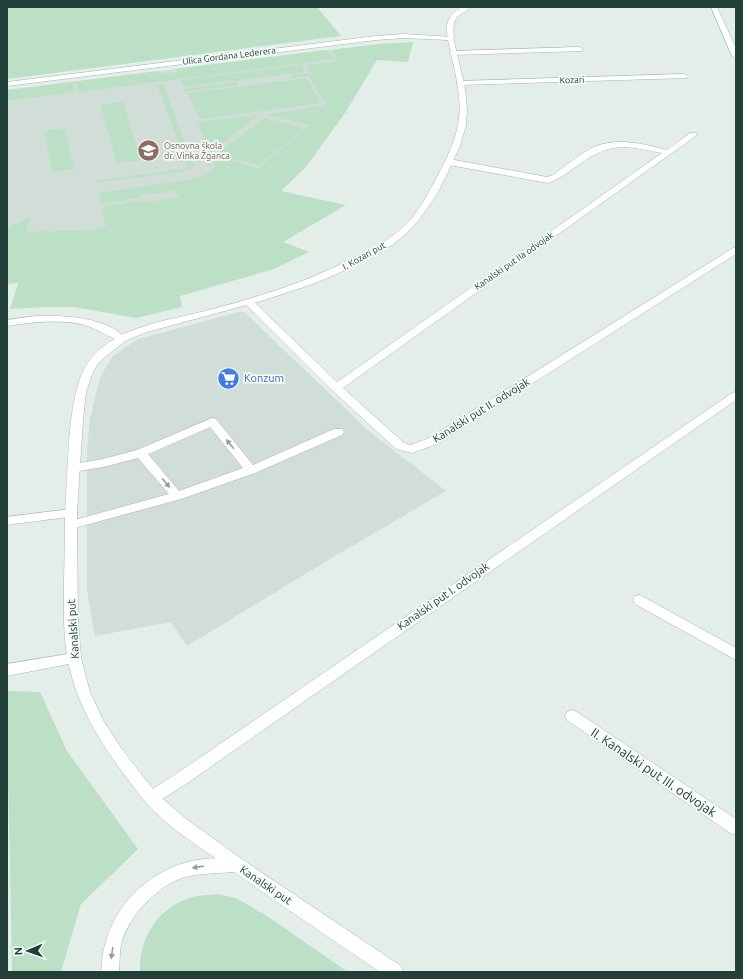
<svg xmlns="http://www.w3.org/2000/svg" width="743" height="979" viewBox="0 0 743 979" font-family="Ubuntu,sans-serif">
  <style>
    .built { fill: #d1ded8 }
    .green { fill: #bbe0c6 }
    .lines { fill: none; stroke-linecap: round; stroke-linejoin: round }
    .service-casing { stroke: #a5b6b1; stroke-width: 1 }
    .minor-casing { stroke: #a5b6b1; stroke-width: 1 }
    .tertiary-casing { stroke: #a5b6b1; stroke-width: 1 }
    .service { fill: #fff; fill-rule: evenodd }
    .minor { fill: #fff; fill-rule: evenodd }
    .tertiary { fill: #fff; fill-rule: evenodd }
    .oneway { fill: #90a09c }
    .labels { text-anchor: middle; stroke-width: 3.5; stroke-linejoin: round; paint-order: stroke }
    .far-street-label { font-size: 9px; fill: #214039; stroke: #f4faf7 }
    .far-education-label { font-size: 9px; fill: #785e54; stroke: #f4faf7; text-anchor: start }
    .shop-label { font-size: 11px; fill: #366cbe; stroke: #f4faf7; text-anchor: start }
    .street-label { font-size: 11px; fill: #214039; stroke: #f4faf7 }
    .near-street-label { font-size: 13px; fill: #214039; stroke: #f4faf7 }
  </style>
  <rect width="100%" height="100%" fill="#e3eee9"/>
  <g class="built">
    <path d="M347 48 343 85 301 143 146 234 7 239V90Z"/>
    <path d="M239 312H244L369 431 446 491 325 562 187 646 171 622 95 636 87 591V449L90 419 100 377 113 356 138 339Z"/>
  </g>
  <g class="green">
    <path d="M7 7H317L341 36 7 79Z"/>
    <path d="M413 42 408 62 377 60 345 113 306 167 281 191 346 205 283 242 309 252 274 269 180 296 182 307 136 318 74 307H46L10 309 18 283 7 284V229L29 217 27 232 103 229 106 227 101 207 141 201 142 203 179 197 176 190 139 196 140 198 101 204 99 193 198 178 212 171 215 166 212 155 258 168 310 125 266 115 326 105 309 76 293 78 291 75 311 73 306 65 338 61 330 50 379 44Z"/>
    <path d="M326 50 334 59 80 92 77 84 73 85 75 92 7 101V90L158 71 160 75 176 72 175 69Z"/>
    <path d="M302 65 305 72 183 87 180 80Z"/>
    <path d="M306 78 321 103 199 119 188 93Z"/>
    <path d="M237 82 238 85 185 92 184 89Z"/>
    <path d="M163 84 194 166 191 169 180 172 96 183 95 181 188 168 157 85Z"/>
    <path d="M123 102 141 160 117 163 100 105Z"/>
    <path d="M255 115 256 117 215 149H209L198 122Z"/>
    <path d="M264 118 305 128 259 165 216 155Z"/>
    <path d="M65 128 74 169 52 172 44 131Z"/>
    <path d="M7 691 40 692 67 751 138 849 81 904 61 972H12C11 878 7 785 7 691Z"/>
    <path d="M218 894 236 898 267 916 348 972H140C139 936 160 904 197 896 204 895 211 895 218 894Z"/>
  </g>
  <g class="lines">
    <defs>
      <g id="service">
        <path d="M212 418 216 419 253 465 334 429H342L344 432 342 435 255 473 181 499 71 529 67 528 65 525 67 522 169 494 138 458 103 467 73 472 69 471 67 468 69 465 103 459 137 450ZM210 427 243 468 179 491 148 454Z"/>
        <path d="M224 858H237L243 860 245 865 243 870 237 872C220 873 202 873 185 877 158 885 130 915 122 941 119 951 120 962 119 972H101C102 963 102 954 105 945 114 906 147 874 184 863 197 859 211 858 224 858Z"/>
      </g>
      <g id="minor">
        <path d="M462 7H471C457 19 452 14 454 38L449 39C443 27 449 13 462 7Z"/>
        <path d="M711 7H717L736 48V58L732 56Z"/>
        <path d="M579 47 583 49 582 51 453 55 449 53 453 51Z"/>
        <path d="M684 74 688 76 687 78 460 85 456 83 460 81Z"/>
        <path d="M690 133H696L697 135 343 388 404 443 411 445 429 438 733 248 736 247V254L437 444 412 453 396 449 332 390 243 302 244 300H252L337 382 662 153C626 146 611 141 580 164 569 171 560 179 548 183L449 165 446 164 445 162 446 160 449 159 547 177 553 175C566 166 579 154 594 147 617 137 644 144 667 150Z"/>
        <path d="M36 316C62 315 109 317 126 339L125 341C118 343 95 328 85 325 60 319 32 322 7 326V320Z"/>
        <path d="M736 392V400L186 784 156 803 151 805 146 803 143 798 146 793 176 774 732 393Z"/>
        <path d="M71 509 75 510 77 513 75 516 7 525V517Z"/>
        <path d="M640 595 736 648V660L635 604 633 600 635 596Z"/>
        <path d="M74 653 79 654 81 658 79 662 7 676V664Z"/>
        <path d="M572 710 577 712 736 819V835L730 833 567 720 565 716 567 712Z"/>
      </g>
      <path id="tertiary" d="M404 34 453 37 465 88 467 109 466 125 460 146 448 172 436 196 419 220 406 234 392 245 339 273 313 284 258 302 147 332 125 341 99 362 93 372 86 392 83 420 77 513 78 619 81 658 90 692 103 720 121 748 156 793 185 818 243 860 401 966 404 972H380C326 935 271 899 218 860 193 843 167 826 146 803 139 795 133 786 126 777 99 741 77 705 68 661 63 636 64 608 64 583 65 554 64 526 66 497 69 461 67 385 92 357 120 326 166 321 205 311 254 298 302 284 347 261 367 252 387 242 403 227 419 212 429 192 439 173 448 156 457 137 459 118 462 92 453 65 448 40L404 38 376 40 7 86V82L376 36Z"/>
    </defs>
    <use href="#service" class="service-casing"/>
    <use href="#minor" class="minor-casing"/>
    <use href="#tertiary" class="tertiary-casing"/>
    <use href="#service" class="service"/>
    <use href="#minor" class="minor"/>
    <use href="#tertiary" class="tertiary"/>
  </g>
  <defs><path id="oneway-solid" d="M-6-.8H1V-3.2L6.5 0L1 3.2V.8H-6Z"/></defs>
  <g class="oneway">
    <use href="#oneway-solid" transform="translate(230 444) rotate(-129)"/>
    <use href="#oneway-solid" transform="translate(166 483) rotate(50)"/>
    <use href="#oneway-solid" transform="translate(198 867) rotate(171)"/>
    <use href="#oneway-solid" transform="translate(112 953) rotate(98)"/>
  </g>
  <defs>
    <symbol id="school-disc" viewBox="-11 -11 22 22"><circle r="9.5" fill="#8d6e63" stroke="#f4faf7"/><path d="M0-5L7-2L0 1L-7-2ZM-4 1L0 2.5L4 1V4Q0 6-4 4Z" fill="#fff"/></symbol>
    <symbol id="supermarket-disc" viewBox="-11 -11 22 22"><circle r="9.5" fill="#3f7fe0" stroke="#f4faf7"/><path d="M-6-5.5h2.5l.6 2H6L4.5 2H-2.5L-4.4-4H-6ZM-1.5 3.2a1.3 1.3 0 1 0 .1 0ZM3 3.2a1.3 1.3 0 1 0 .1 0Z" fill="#fff"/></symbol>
  </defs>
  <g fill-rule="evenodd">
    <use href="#school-disc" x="136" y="138" width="25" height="25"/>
    <use href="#supermarket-disc" x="216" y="366" width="25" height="25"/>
  </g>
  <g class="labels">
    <g class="far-street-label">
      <text transform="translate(229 56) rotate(-7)" y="3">Ulica Gordana Lederera</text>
      <text transform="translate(572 80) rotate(-2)" y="3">Kozari</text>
      <text transform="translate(364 256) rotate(-29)" y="3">I. Kozari put</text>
      <text transform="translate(514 261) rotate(-35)" y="3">Kanalski put IIa odvojak</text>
    </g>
    <g class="far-education-label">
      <text x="164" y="149">Osnovna škola<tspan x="164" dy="10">dr. Vinka Žganca</tspan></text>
    </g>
    <g class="shop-label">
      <text x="244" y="382">Konzum</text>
    </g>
    <g class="street-label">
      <text transform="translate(481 410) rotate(-32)" y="4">Kanalski put II. odvojak</text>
      <text transform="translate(443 596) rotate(-35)" y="4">Kanalski put I. odvojak</text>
      <text transform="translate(73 629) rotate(-94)" y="4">Kanalski put</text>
      <text transform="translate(266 885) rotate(34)" y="4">Kanalski put</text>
    </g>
    <g class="near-street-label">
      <text transform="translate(654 772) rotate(34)" y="5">II. Kanalski put III. odvojak</text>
    </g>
  </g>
  <rect width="743" height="979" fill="none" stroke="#214039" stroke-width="16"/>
  <g transform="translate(28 951) rotate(268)" stroke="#f4faf7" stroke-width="3" paint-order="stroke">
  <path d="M0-3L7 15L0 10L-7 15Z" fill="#214039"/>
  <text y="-6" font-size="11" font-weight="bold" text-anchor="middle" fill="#214039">N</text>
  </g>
</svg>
